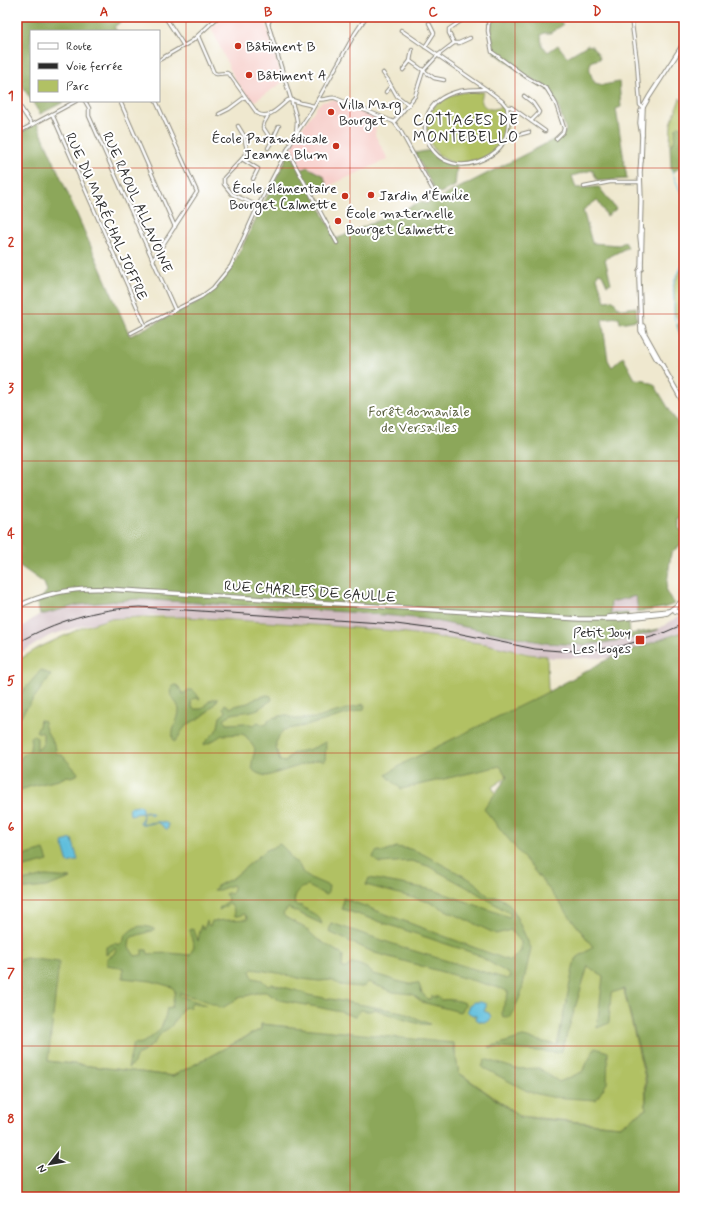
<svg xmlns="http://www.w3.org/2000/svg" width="701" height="1214" viewBox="0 0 701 1214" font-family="Mynerve,sans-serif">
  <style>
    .built { fill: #f7d0cc }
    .industrial { fill: #d2bec3 }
    .green { fill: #b1c164; stroke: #6e7648 }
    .forest { fill: #8ca75a; stroke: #5c6942 }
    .water { fill: #5dbddb; stroke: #447483 }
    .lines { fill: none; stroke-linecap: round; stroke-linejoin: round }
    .stream { stroke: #5dbddb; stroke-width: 1 }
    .minor-casing { stroke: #8d8a7d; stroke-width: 4.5 }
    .tertiary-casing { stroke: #8d8a7d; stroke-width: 5.5 }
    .secondary-casing { stroke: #8d8a7d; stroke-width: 5.5 }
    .minor { stroke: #fff; stroke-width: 2.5 }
    .tertiary { stroke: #fff; stroke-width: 3.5 }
    .secondary { stroke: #fff; stroke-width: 3.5 }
    .rail { stroke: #2b2b2b; stroke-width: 1 }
    .grid { fill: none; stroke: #c8321e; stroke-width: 1; stroke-opacity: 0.55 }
    .poi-dot { fill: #c8321e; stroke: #fff; stroke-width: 1.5 }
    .labels { text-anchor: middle; stroke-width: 4; stroke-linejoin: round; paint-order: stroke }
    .poi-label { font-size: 14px; fill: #2b2b2b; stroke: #fff; text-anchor: start }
    .street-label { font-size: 14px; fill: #2b2b2b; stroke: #fff }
    .park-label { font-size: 14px; fill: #5a603f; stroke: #fff }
    .neighbourhood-label { font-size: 15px; letter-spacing: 1px; fill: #2b2b2b; stroke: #fff }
    .neatline { fill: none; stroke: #c8321e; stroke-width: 1.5 }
    .grid-label { font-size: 13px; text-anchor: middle; font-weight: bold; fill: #c8321e }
  </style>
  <rect width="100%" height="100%" fill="#fff"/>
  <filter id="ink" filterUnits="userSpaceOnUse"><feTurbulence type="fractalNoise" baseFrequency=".025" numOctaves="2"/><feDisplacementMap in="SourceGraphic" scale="8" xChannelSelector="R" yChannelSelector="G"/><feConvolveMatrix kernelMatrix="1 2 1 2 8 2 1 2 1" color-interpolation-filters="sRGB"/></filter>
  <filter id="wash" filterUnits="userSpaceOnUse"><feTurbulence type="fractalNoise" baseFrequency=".012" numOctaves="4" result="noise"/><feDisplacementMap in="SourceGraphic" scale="16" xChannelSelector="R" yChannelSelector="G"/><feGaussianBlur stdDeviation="0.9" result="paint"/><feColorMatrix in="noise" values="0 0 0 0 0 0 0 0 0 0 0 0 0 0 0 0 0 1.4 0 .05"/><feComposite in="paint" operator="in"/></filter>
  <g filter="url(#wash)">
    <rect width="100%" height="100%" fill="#efe8cf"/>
    <g class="built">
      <path d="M222 17H264L283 82 252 103 234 78 211 27Z"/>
      <path d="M334 99 377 118 375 135 388 159 327 187 324 176 301 170 290 151 293 141 318 105 322 102Z"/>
    </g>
    <g class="industrial">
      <path d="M636 596 638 612 610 614 611 602Z"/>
      <path d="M135 599 361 613 425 619 503 635 583 645 632 638 657 630 684 613V631L610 658H553L488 645 400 632 310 624 152 615 88 624 51 635 17 655V630L40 614H45L78 605Z"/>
    </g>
    <g class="green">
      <path d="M464 92H484C475 105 492 116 503 104 507 110 507 117 507 124 507 131 505 139 501 145 491 157 466 168 451 162 434 156 425 138 427 120 430 103 449 95 464 92Z"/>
      <path d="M680 98 684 104V133L680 126 674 142 670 145 671 124Z"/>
      <path d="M684 269V294L682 295 684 310V343L677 326 680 322 674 313V284L680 271Z"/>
      <path d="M140 617H185L329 626 393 631 486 644 528 654 547 656 548 692 451 773 500 765 507 777 492 787 511 818 618 966 645 1078 646 1109 620 1126 520 1116 458 1072 454 1044 261 1024V1029L173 1076 48 1061 17 966V661L38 648 81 628 108 619Z"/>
    </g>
    <g class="forest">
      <path d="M17 17H127L114 27 117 31H31V100L17 77Z"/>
      <path d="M490 17H502L505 21 512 17H554L559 20 563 25 550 33H544L541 35 542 45 548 52 558 45 567 57 587 45 592 46 599 55 600 59 592 61C587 68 591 76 595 83L603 85 619 82 621 107 616 109 627 179 598 181 592 170 572 176 576 188 599 187 616 209 607 216 597 200 583 210 592 243 619 245 625 242 628 247 605 259 611 283 607 285 602 274 598 273 597 278 605 301 613 300 618 307 623 309 636 307 637 320 620 323 619 317 602 319 608 360 612 367 623 357 635 379 646 380 647 382 654 384 684 434V519H679V529L684 531V542L671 553 666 592 675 604 663 608 638 612 636 596 611 602 610 614 628 613 630 634 659 629 658 630 632 638 603 643 583 645 545 643 425 619 361 613 135 599 78 605 45 614H40L37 604 47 591 44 583 17 564V134L37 123 130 336 201 300 213 291 232 267 290 151 301 170 307 167 324 176 327 187 313 194 336 239 423 201 425 204 439 198 563 135 566 130 557 103 548 88 525 75 495 53 490 31Z"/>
      <path d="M32 101H64V102L40 114Z"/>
      <path d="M678 126H680L684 133 681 144 684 150V165L673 172 671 170 670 145 674 142 676 128Z"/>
      <path d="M431 150C441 159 444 164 457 166L455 186 440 193 434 189 415 153Z"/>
      <path d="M684 631V1197H17V961L26 958 59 962 48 1061 173 1076 261 1029V1024L453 1043 459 1073 520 1117 620 1126 646 1109V1078L624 989 611 993 609 1023 597 1028 603 977 588 966 561 1053 489 1047 523 1037 557 1045 575 959 593 947 545 884 484 809 507 777 500 766 401 789 386 775 406 762 542 695 610 658Z"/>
      <path d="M41 670 51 675 17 721 18 697Z"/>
      <path d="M175 685 178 686 183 694 189 690H192L195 692 200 699 194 698 191 701 192 707 195 709H201L205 707 208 702 213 699H218C214 705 209 711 203 716 197 720 190 722 185 727 180 732 179 739 174 742 169 730 179 721 179 710 178 700 166 698 172 686Z"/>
      <path d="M267 695 271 696 272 700C267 703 263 706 258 709 247 714 233 710 224 719L227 724 245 723 254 725 258 722 264 725 267 724 268 720 272 718 285 715 295 719 319 718 329 714 361 705 363 704 365 705 364 709 309 725 283 730 276 742V748L280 761 286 762C292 749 299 753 310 749 316 747 320 745 325 742L326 744 325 761 317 760 267 776C246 772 252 765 255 749L246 736 242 734 222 735 211 742 204 745V743L215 732 218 727 220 717 226 712 223 708 225 704 231 708 234 706 248 703 257 698Z"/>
      <path d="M40 720H42L44 722C45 734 56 742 57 754L62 755 78 773 77 775 72 777 67 776 59 780 32 786 17 791C17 773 13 760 30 750L31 737 33 735 37 738V751L43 744V734L42 732H37L36 731 39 726Z"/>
      <path d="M280 844 287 851 292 860 298 863 303 873 308 877 329 886 328 892 326 895 308 886C299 887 292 897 295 905L302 906C309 913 319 913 322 924L288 908 283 914 285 917 305 928 317 939 343 955 342 968H346L352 963C361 965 367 967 373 974 386 976 407 987 417 983L419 984 422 993 427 999H430L432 995 434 997H438L441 1000C450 999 456 1000 465 1003V1005L460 1012 422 1002 412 994 393 992 368 982 365 986 361 987 340 985 332 980 319 981 302 979 278 973 252 969 250 971 253 978 262 980 268 986 272 984 302 992 308 995 402 1012 430 1024C421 1027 385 1013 375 1009 373 1010 371 1011 368 1011 359 1011 362 1007 355 1017L341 1012 317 1007 279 1000 266 992H260L239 998 222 1008 206 1001 180 993 179 994 181 996 206 1005C200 1007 196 1002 191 1003L190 1007 183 1008 172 1025 169 1028 162 1032 154 1043 143 1052 137 1055 134 1063 128 1068 133 1044C135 1043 139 1044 142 1043 160 1032 163 1029 167 1008L172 1007 175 991 172 987 151 981 123 978V968L107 965V958L113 955 116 950 115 948 106 955V947L115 943 119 945 124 940V937C133 927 140 923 154 929V930L132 937 130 939 129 947 135 956 142 955V950H147L148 954 169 953 190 955 194 946 189 930 191 929 194 930 198 941 201 925 203 929 204 928 207 921 208 925 210 926 212 921 248 919 245 914 239 916H235L233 908 230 904 219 910 220 907 227 902 228 898 225 894 228 893 231 894 234 891 233 886 232 885 219 890H214L217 886 233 878 265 851Z"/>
      <path d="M396 847 410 849 419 852 471 880 479 886 487 895 490 897H498L509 904 514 912 531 948 521 994 511 1017H503C499 1008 508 1001 508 992L503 989 375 953 329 932 331 923 411 950 507 979 511 977 509 974 476 954 342 909 343 898 510 961 521 951V942L511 930 496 934 429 902 366 885 369 878 434 890 509 917 511 914 472 890 428 866 411 861 380 863 376 861 373 857 375 853 378 851 385 852Z"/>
      <path d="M44 850 48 861 17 869V858Z"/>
      <path d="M46 876 71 878 46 887 17 890V882Z"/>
      <path d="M595 1048 608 1052 607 1083 596 1100 551 1097 529 1092 482 1067 485 1059 516 1069 539 1068 559 1082 582 1072Z"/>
    </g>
    <g class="water">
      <path d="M140 805 142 808V812L147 811 154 814 151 815 147 812 143 813 142 823C151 824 160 819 168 824V829H166C154 817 154 826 141 824L140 822 143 816 141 813 130 815 129 807C132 807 136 807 140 805Z"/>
      <path d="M72 839 78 860 68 863 62 842Z"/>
      <path d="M474 1002H481L486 1004V1007L484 1011 486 1012 489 1013 491 1017 489 1021C485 1023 479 1022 476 1019V1016C472 1015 470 1014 467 1011L469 1005Z"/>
    </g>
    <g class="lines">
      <g class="stream">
        <path d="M671 169 679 189 684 195"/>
        <path d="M684 262 676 276 673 285 674 318 684 345"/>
      </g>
    </g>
  </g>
  <g filter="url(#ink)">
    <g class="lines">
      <defs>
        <g id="minor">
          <path d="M165 17 184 46"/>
          <path d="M266 17 296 116 297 122 296 133"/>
          <path d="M489 17 488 31 492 52 525 76 547 89 556 104 564 128 563 132 556 139"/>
          <path d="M631 17 637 62 640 105 643 108"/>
          <path d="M268 24 271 17"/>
          <path d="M401 30 486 89 502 101 507 107H511L545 131"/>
          <path d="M198 36 214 73 217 74 227 73 230 75 257 113C268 121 279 107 288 100H292"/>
          <path d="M454 43 449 33V29L467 17"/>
          <path d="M425 47 434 33 429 23"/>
          <path d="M159 60 192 41 218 17"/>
          <path d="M410 61 412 50"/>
          <path d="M403 70 410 61 434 78 444 80"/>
          <path d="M383 73 388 80 397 96 409 105"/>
          <path d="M486 89C476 90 466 89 456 92 396 109 432 192 491 155 509 144 510 125 507 107"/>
          <path d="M386 92 391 86"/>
          <path d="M524 96 533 103 539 112 538 114 531 121"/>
          <path d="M318 99C324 101 329 97 335 98L394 122 400 130 434 192 437 196"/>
          <path d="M292 100 301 103 314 106"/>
          <path d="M85 101 89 108V116L175 310"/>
          <path d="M120 101 175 227"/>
          <path d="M17 102 32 125"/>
          <path d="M52 114 145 325"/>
          <path d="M219 114 229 109 245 97"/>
          <path d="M268 116 264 123 263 127 272 141 279 126"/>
          <path d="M394 122 415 96 423 71 437 56 454 43H459L470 38"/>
          <path d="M238 126 244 136 247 150 242 159 224 178V184L232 194 258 206"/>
          <path d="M17 133 76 101"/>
          <path d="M507 134 518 135 529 132"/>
          <path d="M268 148 272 141"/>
          <path d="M287 150 337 243"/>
          <path d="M242 159 258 169 253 179"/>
          <path d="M584 187 610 182H640"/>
          <path d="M153 260 197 192 156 101"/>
          <path d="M131 333 175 310 201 297 213 288 231 266 258 206 294 137 312 110 354 35 366 17"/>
        </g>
        <path id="tertiary" d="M674 608 675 611 684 614"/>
        <g id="secondary">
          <path d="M642 135 640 123 641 111 649 97 684 43"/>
          <path d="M641 161 643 108"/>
          <path d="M641 246 640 236 641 200 640 172 641 160"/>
          <path d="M641 267 639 271V280L641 331 656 358 660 362"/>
          <path d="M641 269 642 231"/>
          <path d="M643 326 645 334 684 404"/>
          <path d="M17 607C44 593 76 588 106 589L579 619H619L662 614 667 613 684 600"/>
          <path d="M608 617 669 611"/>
        </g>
      </defs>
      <use href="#minor" class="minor-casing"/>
      <use href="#tertiary" class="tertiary-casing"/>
      <use href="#secondary" class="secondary-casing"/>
      <use href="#minor" class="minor"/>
      <use href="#tertiary" class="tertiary"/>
      <use href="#secondary" class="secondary"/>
      <path class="rail" d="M17 643C55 621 96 609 140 607L396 624 442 630 535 649 561 651 591 650 622 646 661 634 684 624"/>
    </g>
  </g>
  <path class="grid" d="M186 17V1197M350 17V1197M515 17V1197M17 168H684M17 314H684M17 461H684M17 607H684M17 753H684M17 900H684M17 1046H684"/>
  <g class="poi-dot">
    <circle cx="238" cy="46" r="4"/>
    <circle cx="249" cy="75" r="4"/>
    <circle cx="331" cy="112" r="4"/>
    <circle cx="336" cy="146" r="4"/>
    <circle cx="371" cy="195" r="4"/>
    <circle cx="345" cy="196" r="4"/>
    <circle cx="338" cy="221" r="4"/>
    <rect x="635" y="635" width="10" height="10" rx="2"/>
  </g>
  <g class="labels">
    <g class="poi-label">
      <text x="246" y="51">Bâtiment B</text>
      <text x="257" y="80">Bâtiment A</text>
      <text x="339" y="109">Villa Marg<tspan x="339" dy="16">Bourget</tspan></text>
      <text x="328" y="143" text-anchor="end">École Paramédicale<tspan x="328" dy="16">Jeanne Blum</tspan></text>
      <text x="337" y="193" text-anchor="end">École élémentaire<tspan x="337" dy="16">Bourget Calmette</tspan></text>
      <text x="379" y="200">Jardin d'Émilie</text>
      <text x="346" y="218">École maternelle<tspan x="346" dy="16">Bourget Calmette</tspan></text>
      <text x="631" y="637" text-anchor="end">Petit Jouy<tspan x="631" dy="16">- Les Loges</tspan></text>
    </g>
    <g class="street-label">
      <text transform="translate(138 202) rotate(66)" y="5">RUE RAOUL ALLAVOINE</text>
      <text transform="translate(107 216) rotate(66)" y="5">RUE DU MARÉCHAL JOFFRE</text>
      <text transform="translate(310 591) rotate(4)" y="5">RUE CHARLES DE GAULLE</text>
    </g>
    <g class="park-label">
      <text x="419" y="416">Forêt domaniale<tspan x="419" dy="16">de Versailles</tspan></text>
    </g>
    <g class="neighbourhood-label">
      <text x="466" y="125">COTTAGES DE<tspan x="466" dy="17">MONTEBELLO</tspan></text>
    </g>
  </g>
  <rect width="701" height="1214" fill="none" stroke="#fff" stroke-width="44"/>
  <rect x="30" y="30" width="130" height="72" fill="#ffffff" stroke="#aaaaaa"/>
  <rect x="38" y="43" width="20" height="6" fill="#ffffff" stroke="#aaaaaa"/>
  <text x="66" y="50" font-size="12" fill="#2b2b2b">Route</text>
  <rect x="38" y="63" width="20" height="6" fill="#2b2b2b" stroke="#aaaaaa"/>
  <text x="66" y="70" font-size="12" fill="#2b2b2b">Voie ferrée</text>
  <rect x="38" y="80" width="20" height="12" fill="#b1c164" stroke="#aaaaaa"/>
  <text x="66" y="90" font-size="12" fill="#2b2b2b">Parc</text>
  <g transform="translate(50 1164) rotate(239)" stroke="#ffffff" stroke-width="3" paint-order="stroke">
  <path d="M0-3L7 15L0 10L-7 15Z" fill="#2b2b2b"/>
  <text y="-6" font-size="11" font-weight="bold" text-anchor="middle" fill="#2b2b2b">N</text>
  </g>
  <rect x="22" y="22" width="657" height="1170" class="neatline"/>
  <g class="grid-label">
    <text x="104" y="16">A</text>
    <text x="268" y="16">B</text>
    <text x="433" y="16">C</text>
    <text x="597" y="16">D</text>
    <text x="11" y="100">1</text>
    <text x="11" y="246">2</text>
    <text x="11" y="392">3</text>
    <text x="11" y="538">4</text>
    <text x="11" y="685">5</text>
    <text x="11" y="831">6</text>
    <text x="11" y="977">7</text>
    <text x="11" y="1123">8</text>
  </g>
</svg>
